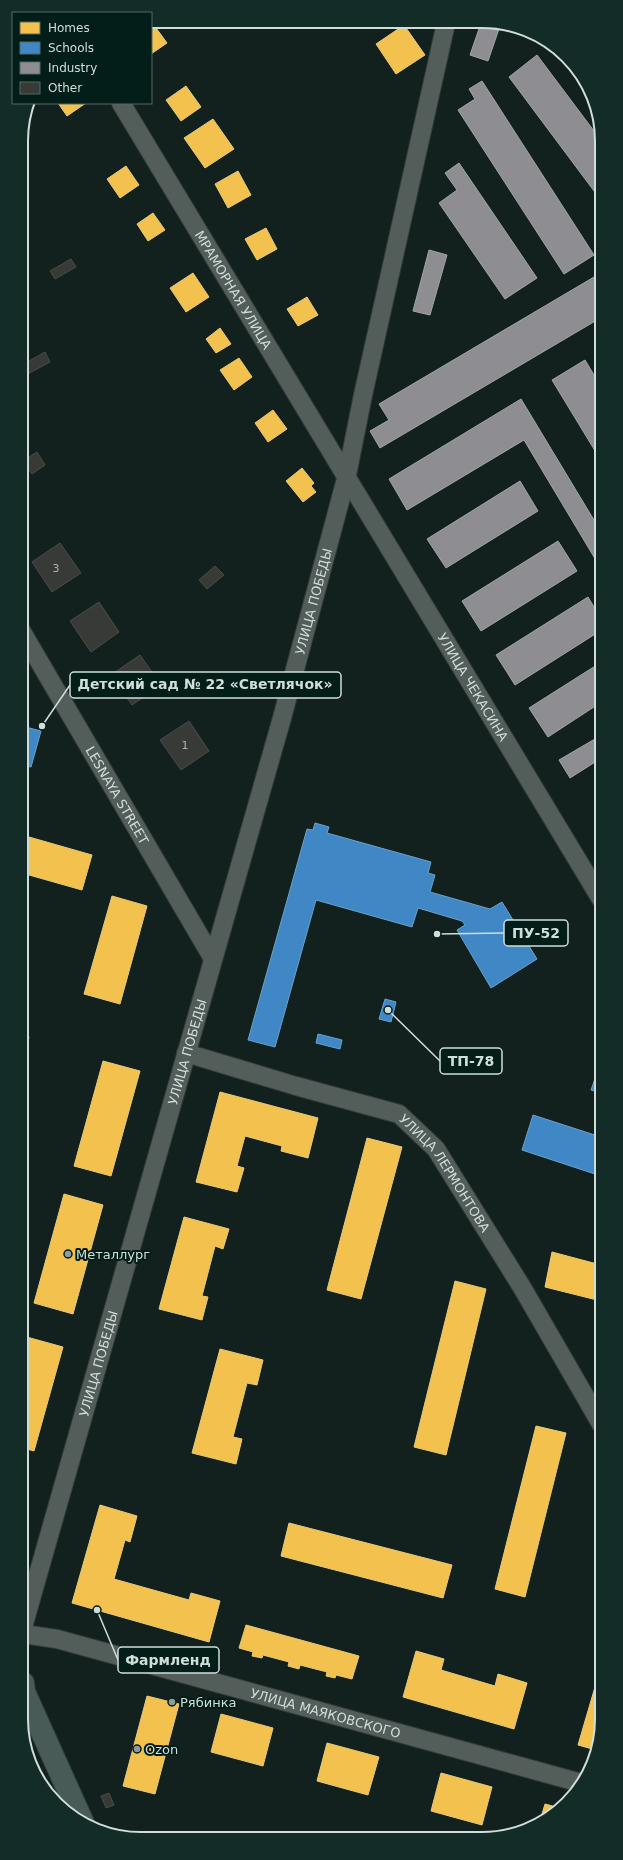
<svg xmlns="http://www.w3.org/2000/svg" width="623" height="1860" viewBox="0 0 623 1860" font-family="'DejaVu Sans',sans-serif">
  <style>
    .homes { fill: #f2c14e; stroke: #e8ca78 }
    .schools { fill: #3f88c5; stroke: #6aa2cb }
    .industry { fill: #8d8d92; stroke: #a1a5a7 }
    .building { fill: #373a37; stroke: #4b4c4a }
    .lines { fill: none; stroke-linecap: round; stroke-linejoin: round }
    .minor-casing { stroke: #323c3a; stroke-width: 20 }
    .major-casing { stroke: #323c3a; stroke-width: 24 }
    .minor { stroke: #535d5a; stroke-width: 18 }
    .major { stroke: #485b56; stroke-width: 22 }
    .poi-dot { fill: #8d9c98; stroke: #031d18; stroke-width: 1.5 }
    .labels { text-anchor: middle; stroke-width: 4; stroke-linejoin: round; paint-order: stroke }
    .number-label { font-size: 11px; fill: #a9b5b0 }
    .street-label { font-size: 13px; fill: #cfded9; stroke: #031d18 }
    .poi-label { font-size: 13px; fill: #cfded9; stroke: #031d18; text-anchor: start }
    .rim { fill: none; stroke: #cfded9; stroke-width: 2 }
    .leader { fill: none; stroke: #cfded9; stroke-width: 1.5 }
    .callout-dot { fill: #cfded9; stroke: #031d18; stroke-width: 1.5 }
    .callout { fill: #031d18; stroke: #cfded9; stroke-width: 1.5 }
    .callout-label { font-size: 14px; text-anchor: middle; font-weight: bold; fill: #cfded9 }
  </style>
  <rect width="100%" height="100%" fill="#12211e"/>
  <g class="homes">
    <path d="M151 21 167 43 151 54Z"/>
    <path d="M404 25 425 55 396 74 376 44Z"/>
    <path d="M186 86 201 107 181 121 166 100Z"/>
    <path d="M58 103H86L67 116Z"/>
    <path d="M213 119 234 149 205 168 184 138Z"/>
    <path d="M126 166 139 185 120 198 107 179Z"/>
    <path d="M238 171 251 195 228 208 215 184Z"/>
    <path d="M153 213 165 230 148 241 137 224Z"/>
    <path d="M266 228 277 249 257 260 245 239Z"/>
    <path d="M193 273 209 297 186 312 170 288Z"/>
    <path d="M307 297 318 315 298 326 287 309Z"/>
    <path d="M220 328 231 344 216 353 206 339Z"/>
    <path d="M239 358 252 377 234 390 220 370Z"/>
    <path d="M273 410 287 429 268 442 255 423Z"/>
    <path d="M302 468 314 483 311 486 316 492 303 502 286 481Z"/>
    <path d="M22 835 92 855 82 890 22 873Z"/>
    <path d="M112 896 147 906 120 1004 84 994Z"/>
    <path d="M22 1035 29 1037 22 1060Z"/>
    <path d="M103 1061 140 1071 111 1176 74 1166Z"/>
    <path d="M220 1092 318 1118 308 1158 281 1151 282 1146 245 1136 237 1166 244 1168 237 1192 196 1182Z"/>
    <path d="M367 1138 402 1147 361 1299 327 1290Z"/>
    <path d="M64 1194 103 1205 73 1314 34 1303Z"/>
    <path d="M184 1217 229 1229 223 1249 215 1246 202 1296 208 1297 202 1320 159 1309Z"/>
    <path d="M552 1252 601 1265V1301L545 1287Z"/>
    <path d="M455 1281 486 1289 446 1455 414 1447Z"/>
    <path d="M23 1336 63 1347 34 1451 23 1448Z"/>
    <path d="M220 1349 263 1360 257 1385 247 1383 233 1437 242 1439 236 1464 192 1453Z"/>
    <path d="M536 1426 566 1433 525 1597 495 1589Z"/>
    <path d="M100 1505 137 1516 130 1542 125 1540 114 1579 189 1600 191 1593 220 1601 209 1642 72 1603Z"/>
    <path d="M289 1523 452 1565 443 1598 281 1556Z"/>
    <path d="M246 1625 359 1656 352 1679 336 1675 335 1678 326 1676 327 1672 300 1665 299 1669 288 1666 289 1662 263 1655 262 1658 252 1656 253 1652 239 1648Z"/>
    <path d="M416 1651 444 1659 441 1670 495 1686 498 1674 527 1683 514 1729 403 1697Z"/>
    <path d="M602 1663V1726L596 1750 578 1745Z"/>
    <path d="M147 1696 179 1704 155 1794 123 1786Z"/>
    <path d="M221 1714 273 1728 263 1766 211 1752Z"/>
    <path d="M327 1743 379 1757 368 1795 317 1781Z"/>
    <path d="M441 1773 492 1787 482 1825 431 1811Z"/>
    <path d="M545 1804 560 1808 539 1824Z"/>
  </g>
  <g class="schools">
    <path d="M22 726 41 731 31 767 22 765Z"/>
    <path d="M315 823 329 827 327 833 431 862 428 873 435 875 430 892 490 909 502 902 537 959 491 988 457 930 465 925 462 921 418 908 412 927 316 900 275 1047 248 1040 307 829 313 830Z"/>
    <path d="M385 999 396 1002 391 1022 379 1019Z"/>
    <path d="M318 1034 342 1040 340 1049 316 1043Z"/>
    <path d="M601 1061V1093L591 1090Z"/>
    <path d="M533 1115 601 1137V1176L522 1150Z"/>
  </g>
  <g class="industry">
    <path d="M481 23H501L488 61 470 55Z"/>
    <path d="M537 55 600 139V199L509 77Z"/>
    <path d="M482 81 594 255 564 274 458 110 475 99 469 89Z"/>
    <path d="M459 163 537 278 505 299 439 203 457 190 445 173Z"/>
    <path d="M429 250 447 255 430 315 413 311Z"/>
    <path d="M594 277 600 286V324L597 320 380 448 370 431 389 420 379 404Z"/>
    <path d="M585 360 600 385V459L552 380Z"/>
    <path d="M521 399 600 530V567L524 440 407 510 389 479Z"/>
    <path d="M520 481 538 511 446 568 427 539Z"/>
    <path d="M558 541 577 571 481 631 462 601Z"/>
    <path d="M588 597 600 617V631L515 685 496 655Z"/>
    <path d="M600 663V703L548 737 529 708Z"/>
    <path d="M600 736V759L570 778 559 760Z"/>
  </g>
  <g class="building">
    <path d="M71 259 76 267 55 279 50 271Z"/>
    <path d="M45 352 50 362 22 377V365Z"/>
    <path d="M37 452 45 465 32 474 23 461Z"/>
    <path d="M60 543 81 573 52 592 32 562Z"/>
    <path d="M215 566 224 575 207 589 199 580Z"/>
    <path d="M99 602 119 632 91 652 70 621Z"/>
    <path d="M140 655 161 685 132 705 111 675Z"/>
    <path d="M189 721 209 751 181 770 160 740Z"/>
    <path d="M109 1793 114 1805 106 1808 101 1796Z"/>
  </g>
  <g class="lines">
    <defs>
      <g id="minor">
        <path id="s1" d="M121 103 601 899"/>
        <path id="s2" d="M22 632 212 957"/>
        <path id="s3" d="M186 1053 296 1086 399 1114 436 1149 523 1289 601 1424"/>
        <path id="s4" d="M23 1627 282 718 347 475 363 395 446 23"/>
        <path id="s5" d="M23 1634 57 1639 581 1783"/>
      </g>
      <path id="major" d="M23 1683 24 1692 83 1823"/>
    </defs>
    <use href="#minor" class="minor-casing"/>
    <use href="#major" class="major-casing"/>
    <use href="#minor" class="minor"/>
    <use href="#major" class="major"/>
  </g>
  <g class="poi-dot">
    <circle cx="68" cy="1254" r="4"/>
    <circle cx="172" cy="1702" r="4"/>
    <circle cx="137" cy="1749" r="4"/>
  </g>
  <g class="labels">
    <g class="number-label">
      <text x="56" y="572">3</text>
      <text x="185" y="749">1</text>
    </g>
    <g class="street-label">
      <text dy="5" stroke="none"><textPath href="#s1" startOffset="218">МРАМОРНАЯ УЛИЦА</textPath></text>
      <text dy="5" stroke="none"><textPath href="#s4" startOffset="1066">УЛИЦА ПОБЕДЫ</textPath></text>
      <text dy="5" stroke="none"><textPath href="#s1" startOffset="682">УЛИЦА ЧЕКАСИНА</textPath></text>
      <text dy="5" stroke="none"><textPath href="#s2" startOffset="189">LESNAYA STREET</textPath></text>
      <text dy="5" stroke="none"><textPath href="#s4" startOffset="598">УЛИЦА ПОБЕДЫ</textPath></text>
      <text dy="5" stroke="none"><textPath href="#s3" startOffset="297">УЛИЦА ЛЕРМОНТОВА</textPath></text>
      <text dy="5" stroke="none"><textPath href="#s4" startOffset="274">УЛИЦА ПОБЕДЫ</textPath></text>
      <text dy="5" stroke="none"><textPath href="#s5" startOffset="313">УЛИЦА МАЯКОВСКОГО</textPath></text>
    </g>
    <g class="poi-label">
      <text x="76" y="1259">Металлург</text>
      <text x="180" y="1707">Рябинка</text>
      <text x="145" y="1754">Ozon</text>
    </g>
  </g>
  <path d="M0 0H623V1860H0ZM141 28H482A113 113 0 0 1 595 141V1719A113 113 0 0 1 482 1832H141A113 113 0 0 1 28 1719V141A113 113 0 0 1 141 28Z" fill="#132c27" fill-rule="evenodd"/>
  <path class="rim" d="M141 28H482A113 113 0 0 1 595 141V1719A113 113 0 0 1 482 1832H141A113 113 0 0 1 28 1719V141A113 113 0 0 1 141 28Z"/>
  <path class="leader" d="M42 726L70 685M437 934L504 933M388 1010L440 1061M97 1610L118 1660"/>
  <g class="callout-dot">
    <circle cx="42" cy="726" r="4"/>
    <circle cx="437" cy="934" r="4"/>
    <circle cx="388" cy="1010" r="4"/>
    <circle cx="97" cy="1610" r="4"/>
  </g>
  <g class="callout">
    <rect x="70" y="672" width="271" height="26" rx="4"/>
    <rect x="504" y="920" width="64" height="26" rx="4"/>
    <rect x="440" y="1048" width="62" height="26" rx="4"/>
    <rect x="118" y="1647" width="101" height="26" rx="4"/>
  </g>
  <g class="callout-label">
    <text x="205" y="689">Детский сад № 22 «Светлячок»</text>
    <text x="536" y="938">ПУ-52</text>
    <text x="471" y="1066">ТП-78</text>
    <text x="168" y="1665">Фармленд</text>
  </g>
  <rect x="12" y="12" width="140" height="92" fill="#031d18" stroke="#556a65"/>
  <rect x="20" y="22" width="20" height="12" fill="#f2c14e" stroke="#556a65"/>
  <text x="48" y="32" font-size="12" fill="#cfded9">Homes</text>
  <rect x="20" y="42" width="20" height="12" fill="#3f88c5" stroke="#556a65"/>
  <text x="48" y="52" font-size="12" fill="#cfded9">Schools</text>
  <rect x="20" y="62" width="20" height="12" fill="#8d8d92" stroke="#556a65"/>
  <text x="48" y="72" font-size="12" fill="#cfded9">Industry</text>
  <rect x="20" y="82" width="20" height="12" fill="#373a37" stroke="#556a65"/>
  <text x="48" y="92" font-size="12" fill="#cfded9">Other</text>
</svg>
